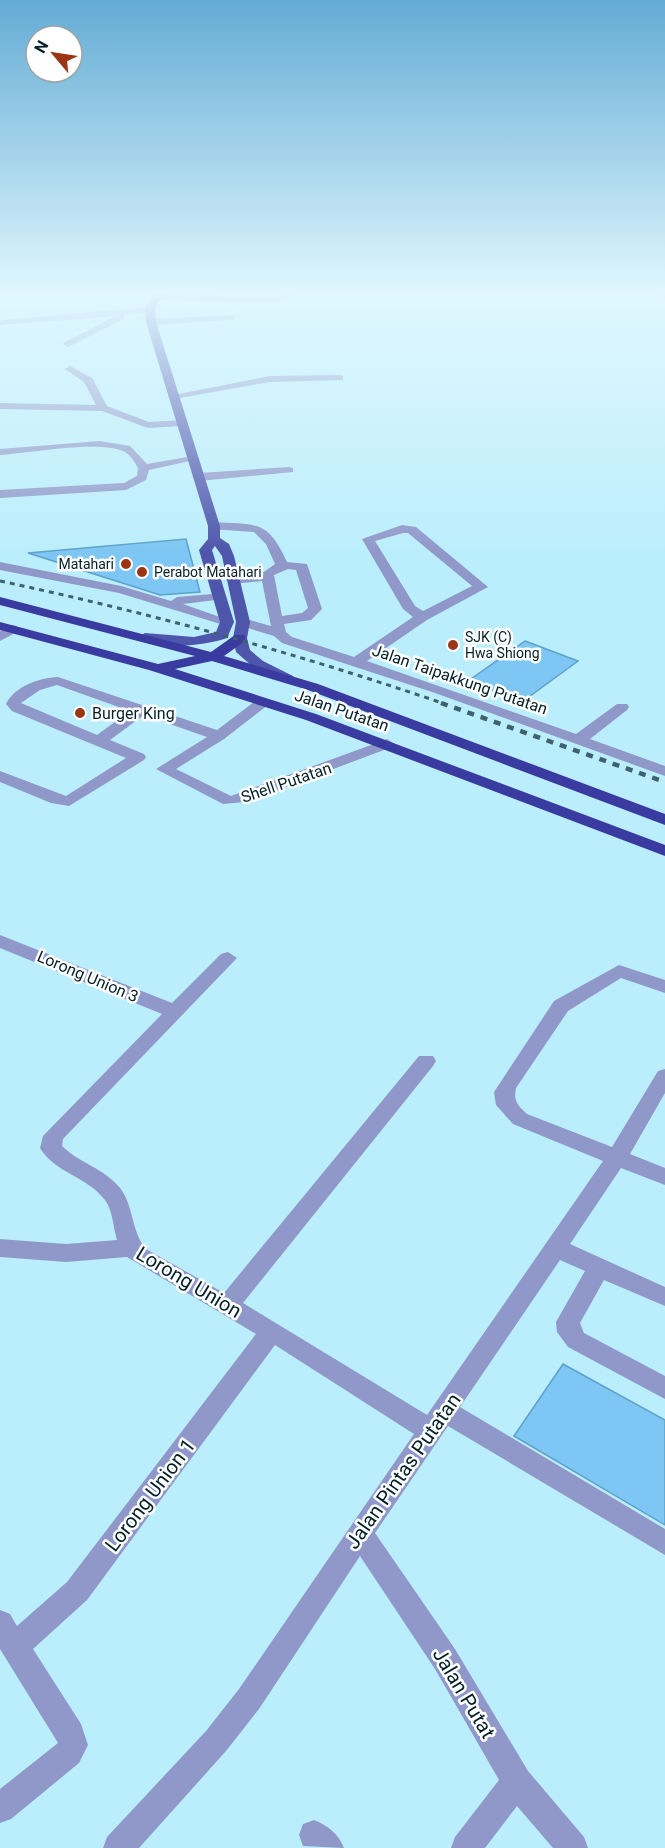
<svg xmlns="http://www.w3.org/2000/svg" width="665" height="1848" viewBox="0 0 665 1848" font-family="Roboto,sans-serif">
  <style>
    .building { fill: #7ec6f3; stroke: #5da1ca; stroke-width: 1.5 }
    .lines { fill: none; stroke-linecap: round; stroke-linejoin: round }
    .minor { fill: #9098c9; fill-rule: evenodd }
    .major { fill: #4e56ac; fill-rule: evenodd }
    .highway { fill: #3a3ba0; fill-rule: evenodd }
    .rail-far1 { stroke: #3e626b; stroke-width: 3; stroke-dasharray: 5 5; stroke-linecap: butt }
    .rail { stroke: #3e626b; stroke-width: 4.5; stroke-dasharray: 7 7; stroke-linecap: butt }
    .poi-dot { fill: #9c3515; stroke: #fff; stroke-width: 2 }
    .labels { text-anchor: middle; stroke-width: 5; stroke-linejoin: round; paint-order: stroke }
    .far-poi-label { font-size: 14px; fill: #032027; stroke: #fff; text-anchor: start }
    .street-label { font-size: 16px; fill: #032027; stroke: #fff }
    .poi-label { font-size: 16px; fill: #032027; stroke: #fff; text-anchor: start }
    .near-street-label { font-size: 20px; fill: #032027; stroke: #fff }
  </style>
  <rect width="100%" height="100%" fill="#bbeefc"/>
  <g class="building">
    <path d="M186 539 200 592 160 595 28 553Z"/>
    <path d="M525 641 578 661 522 702 468 681Z"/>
    <path d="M563 1364 665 1420V1525L514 1436Z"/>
  </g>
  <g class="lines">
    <g class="minor">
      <path d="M284 294H298L274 303 157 300 152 297 157 294 273 297Z"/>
      <path d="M651 294H665V298L653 296Z"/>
      <path d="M149 307 154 310 152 312 124 315V319L68 347 63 344 65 342 116 316 0 325V321L3 320Z"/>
      <path d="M235 315V319L232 320 151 325 146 322 151 319Z"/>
      <path d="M70 366 92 378 107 406 149 422 183 420 188 423 183 426 148 428 102 411 0 409V403L96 405 84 382 65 369Z"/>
      <path d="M339 375 343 376V380L270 382 174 399 169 396 270 376Z"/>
      <path d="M100 441 130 446 147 464 193 456 199 459 149 470 146 480 126 490 0 498V490L124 483 137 476 138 468C134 461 130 454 123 451 97 440 29 453 0 455V449Z"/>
      <path d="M289 467 293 468V472L199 481 193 477 199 473Z"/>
      <path d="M214 522C257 525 267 519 287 562L307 564 322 609 311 620 284 624 286 632 292 637 354 657 413 617 403 609 362 539 402 525 416 527 488 587 427 620 367 661 576 734 617 704H627L629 707 627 710 590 739 665 766V776L435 693 282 643 274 636 238 625 236 622 243 618 271 626 262 581 233 584 226 580 233 576 261 574 275 564 266 544 254 532 210 529V523ZM403 533H408L472 586 423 611 415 606 375 541ZM288 569 296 570 308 608 302 613 282 616 274 575Z"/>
      <path d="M0 562 121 586 171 601 177 597 224 593V599L183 604 234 622 227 626 119 593 0 570Z"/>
      <path d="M12 625 17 626V632L0 641V631Z"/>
      <path d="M58 677 217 730 258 699H268L270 702 268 705 224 739 176 769 231 796 382 741 387 739 395 744 392 747 245 802 223 804 156 769 207 737 144 715 110 740 144 754 146 757 144 760 69 806 51 803 0 782V771L66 796 126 758 12 711 6 704C15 686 39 678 58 677ZM57 685 130 711 97 735 21 703 40 690Z"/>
      <path d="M0 935 172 1003 221 954 228 952 237 958 63 1139 62 1146C79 1163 104 1168 120 1188 134 1206 131 1231 146 1249L224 1293 419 1056H433L436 1061 433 1066 243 1303 427 1415 603 1161 513 1124 496 1105 494 1092 554 1001 619 965 665 980V993L621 978 568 1011 516 1088C513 1101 518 1106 527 1114L612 1147 658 1071 665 1069V1093L630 1154 665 1168V1185L621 1168 570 1244 665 1287V1306L604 1280 580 1323 584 1333 665 1376V1399L568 1347 557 1332 556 1322 585 1271 560 1260 460 1407 665 1529V1555L448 1426 375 1533 455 1649 528 1771 584 1837 588 1848H553L517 1806 485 1848H451L455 1837 499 1780 435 1669 360 1556 259 1709 226 1751 139 1848H103L107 1837 206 1731 239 1689 414 1434 275 1345 87 1600 33 1649 81 1724 88 1745 79 1763 11 1819 0 1823V1789L58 1743 0 1649V1610L10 1614 17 1626 67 1582 256 1334 127 1257 66 1262 0 1257V1239L66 1244 117 1240C113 1227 113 1211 105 1200 88 1177 55 1173 40 1148L43 1136 162 1014 0 948Z"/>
      <path d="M314 1820C328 1826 338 1833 344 1848L303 1846 299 1835 303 1824Z"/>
    </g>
    <path class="major" d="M155 294H164L155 307 156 322 220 526V538L229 544 234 556 250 622 247 638 250 650 263 661 293 676 295 679 293 682H283L253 667 236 652 233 638 236 622 222 556 215 546 212 550 234 622 227 638C208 645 153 652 138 637L145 633 194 637 216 632 220 622 199 550 208 539V526L146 322 145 307Z"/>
    <path class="highway" d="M0 597 211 652 235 635H245V641L224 656 318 684 665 814V825L308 690 212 661 175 669 316 714 665 845V856L306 720 149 670 0 630V622L158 664 195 656 0 605Z"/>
    <path class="rail-far1" d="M0 581C151 613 299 654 445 704"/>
    <path class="rail" d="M441 703 665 782"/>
  </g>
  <linearGradient id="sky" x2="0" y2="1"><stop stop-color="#64acd5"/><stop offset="0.53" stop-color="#e0f7fe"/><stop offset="1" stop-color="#e0f7fe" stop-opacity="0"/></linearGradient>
  <rect width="665" height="553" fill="url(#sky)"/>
  <g class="poi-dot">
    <circle cx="126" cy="564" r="6"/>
    <circle cx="142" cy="572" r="6"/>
    <circle cx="453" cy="645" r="6"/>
    <circle cx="80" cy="713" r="6"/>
  </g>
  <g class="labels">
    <g class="far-poi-label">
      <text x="114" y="569" text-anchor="end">Matahari</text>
      <text x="154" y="577">Perabot Matahari</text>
      <text x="465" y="642">SJK (C)<tspan x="465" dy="16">Hwa Shiong</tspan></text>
    </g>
    <g class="street-label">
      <text transform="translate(460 679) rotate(19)" y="6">Jalan Taipakkung Putatan</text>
      <text transform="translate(342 710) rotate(19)" y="6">Jalan Putatan</text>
      <text transform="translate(286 782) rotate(-19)" y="6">Shell Putatan</text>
      <text transform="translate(88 976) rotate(23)" y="6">Lorong Union 3</text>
    </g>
    <g class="poi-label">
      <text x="92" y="719">Burger King</text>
    </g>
    <g class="near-street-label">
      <text transform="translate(189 1282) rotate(31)" y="7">Lorong Union</text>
      <text transform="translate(403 1471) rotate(-55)" y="7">Jalan Pintas Putatan</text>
      <text transform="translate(150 1495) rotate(-53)" y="7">Lorong Union 1</text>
      <text transform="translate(464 1693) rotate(59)" y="7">Jalan Putat</text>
    </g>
  </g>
  <g transform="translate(54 54) rotate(299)"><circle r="28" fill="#ffffff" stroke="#9aa6a9" stroke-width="1.5"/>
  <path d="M0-4.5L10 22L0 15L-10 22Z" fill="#9c3515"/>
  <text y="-9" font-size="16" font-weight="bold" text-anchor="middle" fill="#032027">N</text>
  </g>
</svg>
